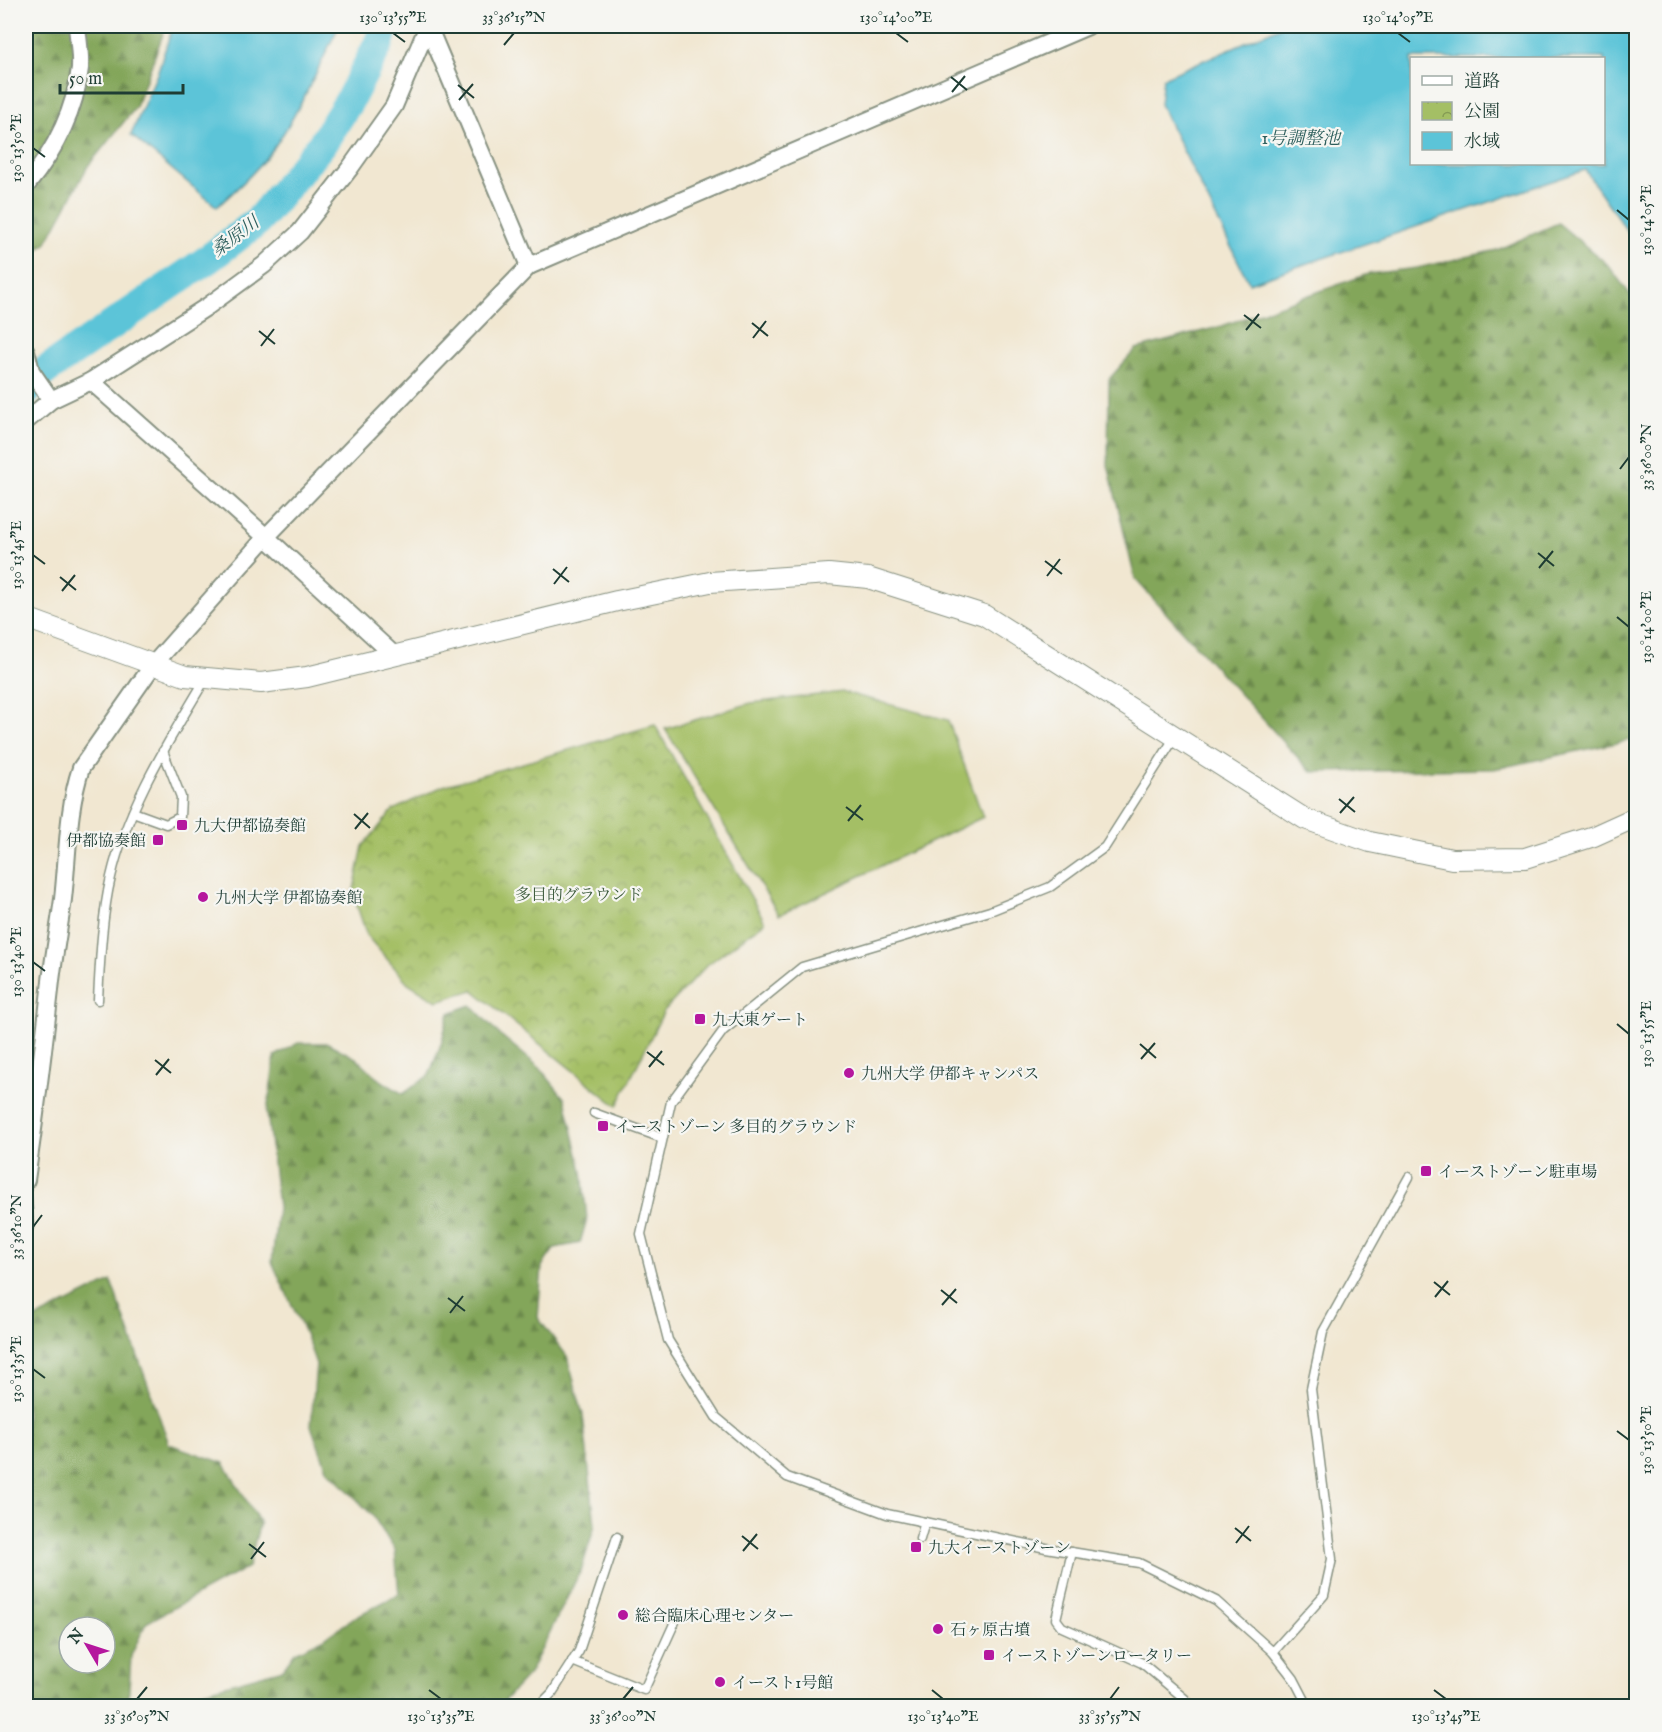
<svg xmlns="http://www.w3.org/2000/svg" width="1662" height="1732" viewBox="0 0 1662 1732" font-family="'IM FELL English','Noto Serif JP',serif">
  <style>
    .forest { fill: url(#forest-firs); stroke: #517247; stroke-width: 1.5; fill-rule: evenodd }
    .park { fill: url(#park-crowns); stroke: #627e4c; stroke-width: 1.5 }
    .pitch { fill: #a4bf65; stroke: #627e4c; stroke-width: 1.5 }
    .water { fill: #5cc4d8; stroke: #3e8086; stroke-width: 1.5; fill-rule: evenodd }
    .lines { fill: none; stroke-linecap: round; stroke-linejoin: round }
    .river { stroke: #5cc4d8; stroke-width: 30 }
    .service-casing { stroke: #889282; stroke-width: 11 }
    .minor-casing { stroke: #889282; stroke-width: 20 }
    .tertiary-casing { stroke: #889282; stroke-width: 22 }
    .service { stroke: #fff; stroke-width: 8 }
    .minor { stroke: #fff; stroke-width: 16 }
    .tertiary { stroke: #fff; stroke-width: 20 }
    .ticks { fill: none; stroke: #1f3d34; stroke-width: 2 }
    .poi-dot { fill: #b5179e; stroke: #f6f6f2; stroke-width: 2 }
    .labels { text-anchor: middle; stroke-width: 4.5; stroke-linejoin: round; paint-order: stroke }
    .poi-label { font-size: 16px; fill: #1f3d34; stroke: #f6f6f2; text-anchor: start }
    .park-label { font-size: 16px; fill: #405e40; stroke: #f6f6f2 }
    .water-label { font-size: 18px; font-style: italic; fill: #2e5f5d; stroke: #f6f6f2 }
    .neatline { fill: none; stroke: #1f3d34; stroke-width: 2 }
    .ticks-label { font-size: 15px; text-anchor: middle; fill: #1f3d34 }
  </style>
  <defs>
    <pattern id="forest-firs" width="22" height="20" patternUnits="userSpaceOnUse" patternTransform="scale(1.5)"><rect width="22" height="20" fill="#83a65a"/><path d="M5 1l3.5 6h-7zM16 11l3.5 6h-7z" fill="#6b884b"/></pattern>
    <pattern id="park-crowns" width="20" height="18" patternUnits="userSpaceOnUse" patternTransform="scale(1.5)"><rect width="20" height="18" fill="#a4bf65"/><path d="M2 6a3 3 0 1 1 6 0M12 15a3 3 0 1 1 6 0" fill="none" stroke="#859c54"/></pattern>
  </defs>
  <rect width="100%" height="100%" fill="#f6f6f2"/>
  <filter id="ink" filterUnits="userSpaceOnUse"><feTurbulence type="fractalNoise" baseFrequency=".0167" numOctaves="2"/><feDisplacementMap in="SourceGraphic" scale="12" xChannelSelector="R" yChannelSelector="G"/><feConvolveMatrix kernelMatrix="1 2 1 2 8 2 1 2 1" color-interpolation-filters="sRGB"/></filter>
  <filter id="wash" filterUnits="userSpaceOnUse"><feTurbulence type="fractalNoise" baseFrequency=".008" numOctaves="4" result="noise"/><feDisplacementMap in="SourceGraphic" scale="24" xChannelSelector="R" yChannelSelector="G"/><feGaussianBlur stdDeviation="1.35" result="paint"/><feColorMatrix in="noise" values="0 0 0 0 0 0 0 0 0 0 0 0 0 0 0 0 0 1.4 0 .05"/><feComposite in="paint" operator="in"/></filter>
  <g filter="url(#wash)">
    <rect width="100%" height="100%" fill="#f1e7d1"/>
    <g class="forest">
      <path d="M26 26H166L136 107 88 166 46 244 26 257Z"/>
      <path d="M1558 223 1607 264 1636 302V739L1494 769 1311 772 1135 579 1108 465 1109 379 1136 349 1222 326 1368 274 1417 268 1497 250Z"/>
      <path d="M471 1005 498 1033 540 1068 565 1099 582 1171 587 1219 580 1243 555 1248 542 1266 538 1318 567 1356 583 1415 595 1525 582 1568 529 1674 499 1706H150L283 1669 295 1652 323 1639 357 1616 399 1594 395 1550 373 1516 327 1469 311 1426 316 1364 304 1331 272 1262 278 1207 267 1112 275 1056 298 1043H328L356 1058 377 1078 403 1094 429 1075 441 1044 449 1013Z"/>
      <path d="M111 1281 169 1444 224 1463 260 1523 248 1567 146 1623 131 1656 128 1706H26V1323ZM69 1627H105V1663H69Z"/>
    </g>
    <path class="park" d="M655 725 765 922 707 965 664 1011 617 1106 473 990 437 1001 408 983 367 936 353 894 363 846 393 810 443 786Z"/>
    <path class="pitch" d="M843 692 948 720 983 817 779 915 665 729 751 703Z"/>
    <g class="water">
      <path d="M173 26H339C320 64 303 104 279 140 262 166 240 186 217 207L131 135 157 74Z"/>
      <path d="M1282 26H1636V244L1585 170 1249 283 1160 104 1163 78ZM1412 58H1604V164H1412Z"/>
    </g>
    <g class="lines">
      <path class="river" d="M26 391 45 371 207 260 258 221 322 144 349 101 379 43 384 26"/>
    </g>
  </g>
  <g filter="url(#ink)">
    <g class="lines">
      <defs>
        <g id="service">
          <path d="M1175 737 1105 847 1050 887 990 911 802 967 723 1031 671 1102 641 1234 668 1340 716 1417 787 1477 887 1514 1046 1548 1139 1563 1216 1601 1273 1652 1294 1679 1308 1706"/>
          <path d="M133 812 166 824 180 817 181 797 163 751"/>
          <path d="M98 1000C100 961 102 915 111 877 128 804 169 741 206 678"/>
          <path d="M594 1113 662 1138"/>
          <path d="M26 1183 29 1227 26 1233"/>
          <path d="M920 1539 925 1522"/>
          <path d="M1072 1552 1056 1619 1062 1627 1142 1663 1185 1699 1191 1706"/>
          <path d="M1273 1652 1324 1595 1332 1559 1311 1389 1323 1332 1409 1177"/>
          <path d="M572 1661 644 1690 678 1615"/>
          <path d="M539 1706 552 1693 579 1651 617 1537"/>
        </g>
        <g id="minor">
          <path d="M428 26 529 266"/>
          <path d="M26 186C53 153 75 112 80 68 81 54 78 39 77 26"/>
          <path d="M26 351 31 371 51 400"/>
          <path d="M91 381 266 537 395 656"/>
          <path d="M26 421 51 400 91 381 208 306 264 265 300 232 350 168 394 106 428 26"/>
          <path d="M26 1180C35 1117 43 1053 50 990 53 959 59 929 63 899 68 856 67 810 81 768L153 665 266 537 529 266 1088 26"/>
        </g>
        <path id="tertiary" d="M26 618 185 676 261 683 307 677 617 601 710 582 829 574 868 578 984 615 1305 819 1370 842 1452 859 1525 858 1594 836 1636 817"/>
      </defs>
      <use href="#service" class="service-casing"/>
      <use href="#minor" class="minor-casing"/>
      <use href="#tertiary" class="tertiary-casing"/>
      <use href="#service" class="service"/>
      <use href="#minor" class="minor"/>
      <use href="#tertiary" class="tertiary"/>
    </g>
  </g>
  <path class="ticks" d="M393 33 405 42M896 33 908 42M1398 33 1410 42M504 45 514 33M951 77 967 90M458 85 474 98M952 92 965 76M459 100 473 84M33 148 45 157M1617 210 1629 220M1244 315 1261 328M752 323 768 336M1246 330 1259 314M259 331 275 344M753 338 766 321M261 346 274 329M1620 469 1629 457M1538 553 1554 566M33 555 45 564M1045 561 1062 574M1539 568 1553 551M553 569 569 582M1047 576 1060 559M60 577 76 590M554 584 567 567M62 591 75 575M1617 617 1629 627M1339 799 1355 812M846 807 863 820M1340 813 1354 797M354 814 370 828M848 821 861 805M355 829 368 813M33 962 45 971M1617 1024 1629 1034M1140 1044 1156 1058M647 1052 664 1065M1141 1059 1155 1043M155 1060 171 1073M649 1067 662 1051M156 1075 169 1059M33 1227 42 1215M1434 1282 1450 1295M941 1290 957 1303M1435 1297 1448 1281M448 1298 465 1311M942 1305 956 1289M450 1313 463 1296M33 1369 45 1378M1617 1431 1629 1440M1235 1528 1251 1541M742 1536 758 1549M1236 1543 1249 1526M249 1544 266 1557M743 1551 757 1534M251 1559 264 1542M429 1690 441 1699M932 1690 943 1699M1434 1690 1446 1699M137 1699 147 1687M623 1699 633 1687M1110 1699 1119 1687"/>
  <g class="poi-dot">
    <rect x="176" y="819" width="12" height="12" rx="3"/>
    <rect x="152" y="834" width="12" height="12" rx="3"/>
    <circle cx="203" cy="897" r="6"/>
    <rect x="694" y="1013" width="12" height="12" rx="3"/>
    <circle cx="849" cy="1073" r="6"/>
    <rect x="597" y="1120" width="12" height="12" rx="3"/>
    <rect x="1420" y="1165" width="12" height="12" rx="3"/>
    <rect x="910" y="1541" width="12" height="12" rx="3"/>
    <circle cx="623" cy="1615" r="6"/>
    <circle cx="938" cy="1629" r="6"/>
    <rect x="983" y="1649" width="12" height="12" rx="3"/>
    <circle cx="720" cy="1682" r="6"/>
  </g>
  <g class="labels">
    <g class="poi-label">
      <text x="194" y="831">九大伊都協奏館</text>
      <text x="146" y="846" text-anchor="end">伊都協奏館</text>
      <text x="215" y="903">九州大学 伊都協奏館</text>
      <text x="712" y="1025">九大東ゲート</text>
      <text x="861" y="1079">九州大学 伊都キャンパス</text>
      <text x="615" y="1132">イーストゾーン 多目的グラウンド</text>
      <text x="1438" y="1177">イーストゾーン駐車場</text>
      <text x="928" y="1553">九大イーストゾーン</text>
      <text x="635" y="1621">総合臨床心理センター</text>
      <text x="950" y="1635">石ヶ原古墳</text>
      <text x="1001" y="1661">イーストゾーンロータリー</text>
      <text x="732" y="1688">イースト1号館</text>
    </g>
    <g class="park-label">
      <text x="579" y="900">多目的グラウンド</text>
    </g>
    <g class="water-label">
      <text x="1301" y="144">1号調整池</text>
      <text transform="translate(235 236) rotate(-37)" y="6">桑原川</text>
    </g>
  </g>
  <rect width="1662" height="1732" fill="none" stroke="#f6f6f2" stroke-width="66"/>
  <rect x="1410" y="57" width="195" height="108" fill="#f6f6f2" stroke="#a0aca6" stroke-width="1.5"/>
  <rect x="1422" y="76" width="30" height="9" fill="#ffffff" stroke="#a0aca6" stroke-width="1.5"/>
  <text x="1464" y="87" font-size="18" fill="#1f3d34">道路</text>
  <rect x="1422" y="102" width="30" height="18" fill="url(#park-crowns)" stroke="#a0aca6" stroke-width="1.5"/>
  <text x="1464" y="117" font-size="18" fill="#1f3d34">公園</text>
  <rect x="1422" y="132" width="30" height="18" fill="#5cc4d8" stroke="#a0aca6" stroke-width="1.5"/>
  <text x="1464" y="147" font-size="18" fill="#1f3d34">水域</text>
  <g transform="translate(87 1645) rotate(309)"><circle r="28" fill="#f6f6f2" stroke="#a0aca6" stroke-width="1.5"/>
  <path d="M0-4.5L10 22L0 15L-10 22Z" fill="#b5179e"/>
  <text y="-9" font-size="16" font-weight="bold" text-anchor="middle" fill="#1f3d34">N</text>
  </g>
  <path d="M60 84v9h123v-9" fill="none" stroke="#1f3d34" stroke-width="3"/>
  <text x="69" y="84" font-size="18" fill="#1f3d34" stroke="#f6f6f2" stroke-width="4.5" paint-order="stroke">50 m</text>
  <rect x="33" y="33" width="1596" height="1666" class="neatline"/>
  <g class="ticks-label">
    <text x="393" y="22">130°13'55"E</text>
    <text x="514" y="22">33°36'15"N</text>
    <text x="896" y="22">130°14'00"E</text>
    <text x="1398" y="22">130°14'05"E</text>
    <text transform="translate(16 148) rotate(-90)" y="5">130°13'50"E</text>
    <text transform="translate(1646 220) rotate(-90)" y="5">130°14'05"E</text>
    <text transform="translate(1646 457) rotate(-90)" y="5">33°36'00"N</text>
    <text transform="translate(16 555) rotate(-90)" y="5">130°13'45"E</text>
    <text transform="translate(1646 627) rotate(-90)" y="5">130°14'00"E</text>
    <text transform="translate(16 962) rotate(-90)" y="5">130°13'40"E</text>
    <text transform="translate(1646 1034) rotate(-90)" y="5">130°13'55"E</text>
    <text transform="translate(16 1227) rotate(-90)" y="5">33°36'10"N</text>
    <text transform="translate(16 1369) rotate(-90)" y="5">130°13'35"E</text>
    <text transform="translate(1646 1440) rotate(-90)" y="5">130°13'50"E</text>
    <text x="137" y="1721">33°36'05"N</text>
    <text x="441" y="1721">130°13'35"E</text>
    <text x="623" y="1721">33°36'00"N</text>
    <text x="943" y="1721">130°13'40"E</text>
    <text x="1110" y="1721">33°35'55"N</text>
    <text x="1446" y="1721">130°13'45"E</text>
  </g>
</svg>
